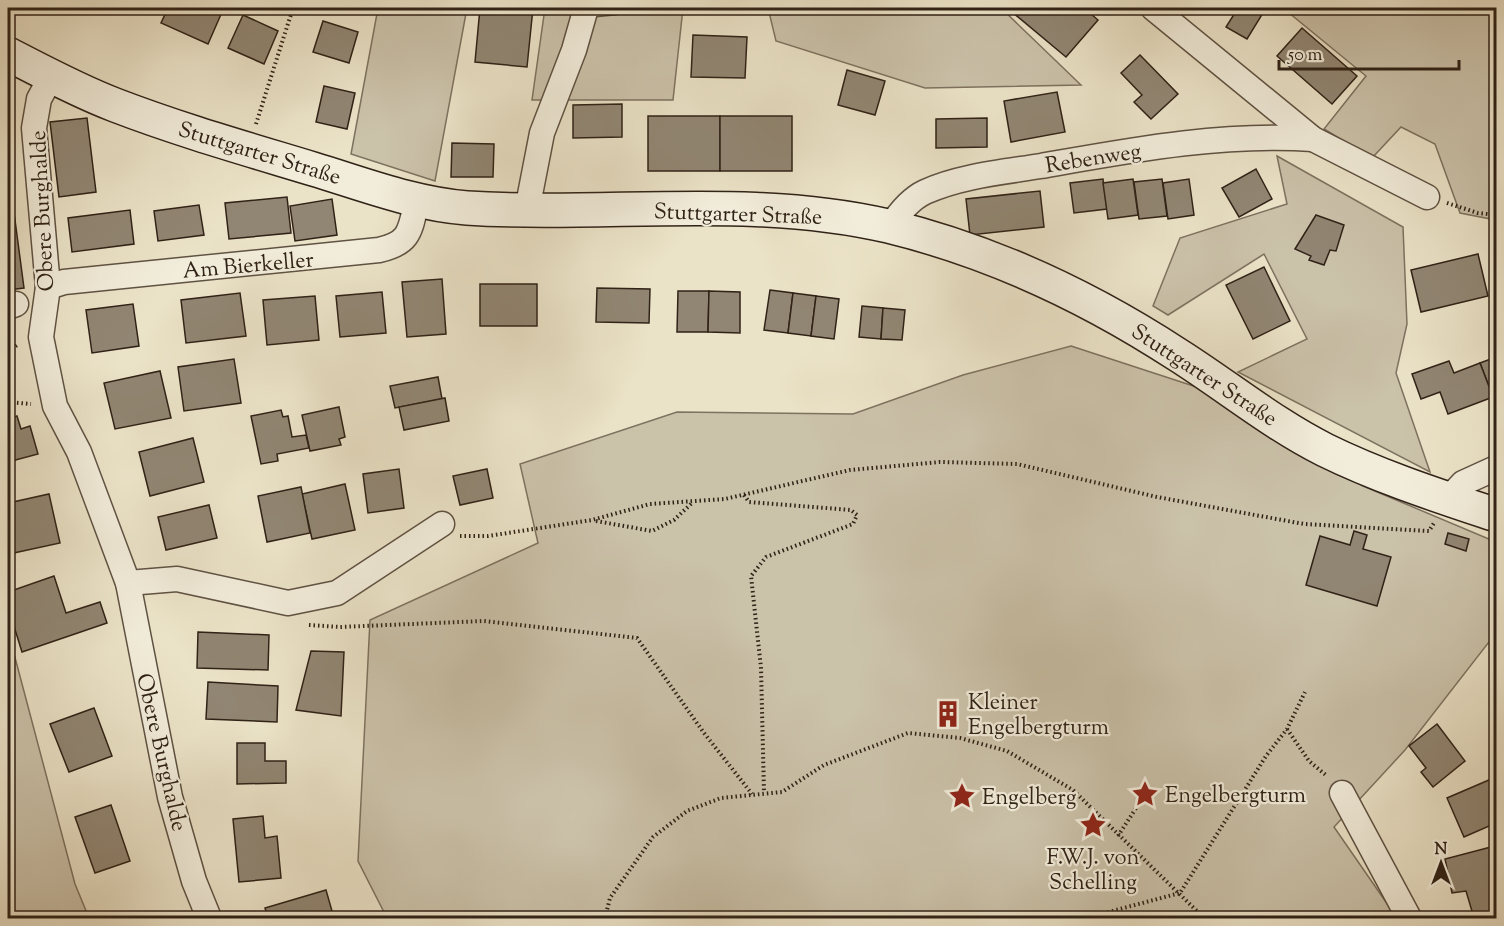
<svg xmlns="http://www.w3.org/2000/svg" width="1504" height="926" viewBox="0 0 1504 926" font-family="'Sorts Mill Goudy',serif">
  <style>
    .green { fill: #cbc2aa; stroke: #7e7260; stroke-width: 1.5 }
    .building { fill: #918673; stroke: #302217; stroke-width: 1.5 }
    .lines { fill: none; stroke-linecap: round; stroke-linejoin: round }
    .service-casing { stroke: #5f5243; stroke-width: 15 }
    .minor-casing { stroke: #5f5243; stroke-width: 27 }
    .secondary-casing { stroke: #302217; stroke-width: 36 }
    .path { stroke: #302217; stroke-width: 4; stroke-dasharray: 1.5 3; stroke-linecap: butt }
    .service { stroke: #f2eddb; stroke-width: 12 }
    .minor { stroke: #f2eddb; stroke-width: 24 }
    .secondary { stroke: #f2eddb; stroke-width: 33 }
    .labels { text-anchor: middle; stroke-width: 4.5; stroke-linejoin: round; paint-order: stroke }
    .street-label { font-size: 22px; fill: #302217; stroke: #f2eddb }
    .poi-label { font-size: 22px; fill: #302217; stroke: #f2eddb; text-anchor: start }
  </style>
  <rect width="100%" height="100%" fill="#ebe3c8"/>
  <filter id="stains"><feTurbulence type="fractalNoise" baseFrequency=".00333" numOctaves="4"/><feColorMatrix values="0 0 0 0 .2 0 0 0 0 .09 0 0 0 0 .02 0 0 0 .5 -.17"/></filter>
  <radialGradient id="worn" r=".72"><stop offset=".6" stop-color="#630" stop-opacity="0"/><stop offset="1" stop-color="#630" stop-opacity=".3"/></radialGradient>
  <g class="green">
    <path d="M378 8H467L435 181 351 154Z"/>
    <path d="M545 8H683L673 100H532Z"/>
    <path d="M768 8H1001L1081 85 925 88 776 41Z"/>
    <path d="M1283 8H1496V220L1460 213 1435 144 1401 127 1372 158 1324 129 1366 76Z"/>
    <path d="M1277 156 1403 227 1407 324 1396 373 1430 472 1238 372 1307 339 1264 254 1168 315 1153 306 1180 238 1287 204Z"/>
    <path d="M1071 346 1221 395 1363 486 1496 542V636L1492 638 1405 750 1334 827 1397 918H387L358 861 370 620 538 543 520 464 677 412 853 414 963 375Z"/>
    <path d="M8 631 75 884 89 918H8Z"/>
  </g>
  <g class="building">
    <path d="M168 8H211L222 12 208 44 161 23Z"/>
    <path d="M480 8H533L527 67 475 62Z"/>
    <path d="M1015 8H1084L1098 20 1066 57 1012 12Z"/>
    <path d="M1238 8H1266L1247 39 1226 27Z"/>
    <path d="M243 15 278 31 264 64 228 48Z"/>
    <path d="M323 21 358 32 349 63 313 52Z"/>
    <path d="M1302 28 1357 76 1332 104 1277 56Z"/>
    <path d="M693 35 747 37 745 78 691 77Z"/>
    <path d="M1140 55 1178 94 1151 119 1134 102 1142 95 1121 73Z"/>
    <path d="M847 70 885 81 875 115 838 105Z"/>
    <path d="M324 86 355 93 347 129 316 122Z"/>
    <path d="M1057 92 1065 132 1011 142 1004 101Z"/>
    <path d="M622 104V137L573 138V105Z"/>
    <rect x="648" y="116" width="72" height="55"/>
    <rect x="720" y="116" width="72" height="55"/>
    <path d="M87 118 96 192 59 197 50 122Z"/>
    <path d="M987 118V147L936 148V119Z"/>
    <path d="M452 143 494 144 493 177H451Z"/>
    <path d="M8 169 15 220 8 221Z"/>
    <path d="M1256 169 1272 199 1239 217 1222 188Z"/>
    <path d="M1103 179 1107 209 1074 213 1070 183Z"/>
    <path d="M1133 179 1138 215 1108 219 1103 183Z"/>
    <path d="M1162 179 1167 216 1139 219 1134 182Z"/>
    <path d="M1189 179 1194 215 1168 219 1163 183Z"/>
    <path d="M1040 191 1044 227 970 235 966 199Z"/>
    <path d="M287 197 291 233 229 239 225 203Z"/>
    <path d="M332 199 337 235 295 241 290 206Z"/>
    <path d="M199 205 204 235 158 241 154 211Z"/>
    <path d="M130 210 134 244 72 252 68 218Z"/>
    <path d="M1316 215 1344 225 1336 251 1330 250 1324 265 1309 260 1311 256 1295 249Z"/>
    <path d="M15 220 24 288 8 290V221Z"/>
    <path d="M1478 254 1488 296 1421 312 1411 270Z"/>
    <path d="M1264 267 1290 321 1253 339 1226 285Z"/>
    <path d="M442 279 446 334 407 337 402 282Z"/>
    <rect x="480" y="284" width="57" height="42"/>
    <path d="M597 288 650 289 649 323 596 322Z"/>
    <path d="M770 290 793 293 788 333 764 330Z"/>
    <path d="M678 291H709L708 332H677Z"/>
    <path d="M709 291 740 292V333L708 332Z"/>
    <path d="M382 292 386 333 340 337 336 296Z"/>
    <path d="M240 293 246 336 186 343 181 300Z"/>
    <path d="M793 293 816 296 811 336 788 333Z"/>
    <path d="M315 296 319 340 267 345 263 300Z"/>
    <path d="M816 296 839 299 834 339 811 336Z"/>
    <path d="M133 304 139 346 92 353 86 310Z"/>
    <path d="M862 306 883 308 881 339 859 337Z"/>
    <path d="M883 308 905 310 902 340 881 339Z"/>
    <path d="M1496 357V396L1493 397 1480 363Z"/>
    <path d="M234 359 241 403 184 411 178 367Z"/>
    <path d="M1449 361 1454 373 1480 363 1493 397 1448 414 1440 392 1421 399 1412 374Z"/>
    <path d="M160 371 171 418 115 429 104 383Z"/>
    <path d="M438 377 442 399 395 408 390 386Z"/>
    <path d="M445 398 449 421 404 430 399 407Z"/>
    <path d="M339 407 345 437 339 439 341 445 310 451 302 415Z"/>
    <path d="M281 410 283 417 288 416 292 437 306 435 309 448 277 454 278 461 261 464 251 416Z"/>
    <path d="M17 416 21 429 30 426 38 454 8 462V419Z"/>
    <path d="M193 438 204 482 150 496 139 452Z"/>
    <path d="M399 469 404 508 368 513 363 474Z"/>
    <path d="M487 469 493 498 460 505 453 476Z"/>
    <path d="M345 484 355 530 312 539 302 494Z"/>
    <path d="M301 487 310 533 267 542 258 496Z"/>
    <path d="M49 494 60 543 9 554 8 509 13 502Z"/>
    <path d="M209 505 217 538 166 550 158 517Z"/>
    <path d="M1354 531 1367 535 1363 549 1391 557 1377 606 1306 585 1320 536 1350 545Z"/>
    <path d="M1448 533 1469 539 1466 551 1445 544Z"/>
    <path d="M54 576 66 613 100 602 107 623 22 652 8 607V592Z"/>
    <path d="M198 632 269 635 268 670 197 668Z"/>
    <path d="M311 651 344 652 341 716 296 710Z"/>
    <path d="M208 682 278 686 277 722 206 719Z"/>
    <path d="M94 708 112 756 69 772 50 724Z"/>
    <circle cx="948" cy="715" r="7"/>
    <path d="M1437 724 1465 761 1433 787 1421 772 1426 768 1409 746Z"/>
    <path d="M237 743H265V761H286V783L237 784Z"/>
    <path d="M1496 777V823L1464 837 1447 798Z"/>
    <path d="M111 805 130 861 95 873 75 817Z"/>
    <path d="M263 816 265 838 277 836 281 878 239 882 233 819Z"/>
    <path d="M1491 847 1496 874V918H1474L1466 891 1452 893 1445 859Z"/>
    <path d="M326 890 334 918H268L265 908Z"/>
    <path d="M186 914 188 918H174Z"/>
  </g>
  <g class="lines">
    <defs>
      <path id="service" d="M585 11 616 8"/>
      <g id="minor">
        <path d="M1153 8 1313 139 1427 197"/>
        <path d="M51 77 39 99 34 128 48 287 41 337 55 406 79 452 128 583 170 797 194 881 209 918"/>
        <path d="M527 210 542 133 574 50 586 8"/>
        <path d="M890 227C899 213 910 199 925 192 960 176 1004 172 1041 166 1132 150 1221 133 1313 139"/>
        <path d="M48 287 64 282 379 250C411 243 410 230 417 200"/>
        <path d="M8 307 16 304"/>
        <path d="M1448 499 1463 483 1496 468"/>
        <path d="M128 583 177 579 288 603 337 593 442 524"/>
        <path d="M1342 793 1409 918"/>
      </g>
      <path id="secondary" d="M8 54C43 72 78 91 115 105 180 130 247 149 313 169 363 184 414 204 467 208 607 217 750 194 888 226 991 251 1089 297 1178 355 1227 386 1273 424 1325 450 1380 477 1439 496 1496 515"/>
    </defs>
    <use href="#service" class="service-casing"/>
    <use href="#minor" class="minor-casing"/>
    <use href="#secondary" class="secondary-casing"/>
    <g class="path">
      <path d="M256 124 293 8"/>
      <path d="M1447 203 1478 213 1496 215"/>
      <path d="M8 351 19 344"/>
      <path d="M8 402 31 404"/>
      <path d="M744 495 749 502 851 510 857 515 853 524 766 557 751 576 761 668 764 793"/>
      <path d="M596 521 652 531 674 520 692 503"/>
      <path d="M460 536H488L592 520 650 504 725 499 850 470 940 462 1017 464 1157 497 1304 524 1429 531 1434 523"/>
      <path d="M309 625 340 627 484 621 637 638 704 733 752 794"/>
      <path d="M1287 729 1309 761 1327 776"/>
      <path d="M1118 836 1138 805"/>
      <path d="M605 918 610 898 653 837 687 811 721 798 782 792 824 765 908 733 960 738 1007 751 1073 790 1204 918"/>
      <path d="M1086 918 1180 893 1266 756 1287 729 1305 692"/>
    </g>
    <use href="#service" class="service"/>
    <use href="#minor" class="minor"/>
    <use href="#secondary" class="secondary"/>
  </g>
  <defs>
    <symbol id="building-bare" viewBox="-9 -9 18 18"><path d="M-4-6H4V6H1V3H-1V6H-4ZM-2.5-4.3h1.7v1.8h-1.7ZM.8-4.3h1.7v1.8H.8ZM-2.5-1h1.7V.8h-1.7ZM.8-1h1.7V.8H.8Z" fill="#8f2418" stroke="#f2eddb" stroke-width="2.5" paint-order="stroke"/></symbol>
    <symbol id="sight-bare" viewBox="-9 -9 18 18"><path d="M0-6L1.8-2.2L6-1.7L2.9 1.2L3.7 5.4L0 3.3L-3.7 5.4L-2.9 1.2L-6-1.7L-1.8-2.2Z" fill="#8f2418" stroke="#f2eddb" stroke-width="2.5" paint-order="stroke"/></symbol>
  </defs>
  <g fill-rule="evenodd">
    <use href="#building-bare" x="929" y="695" width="38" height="38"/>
    <use href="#sight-bare" x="1126" y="775" width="38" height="38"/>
    <use href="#sight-bare" x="943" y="777" width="38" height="38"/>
    <use href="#sight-bare" x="1074" y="806" width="38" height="38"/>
  </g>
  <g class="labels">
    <g class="street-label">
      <text transform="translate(260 152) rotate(17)" y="8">Stuttgarter Straße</text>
      <text transform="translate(1093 157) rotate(-9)" y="8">Rebenweg</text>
      <text transform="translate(41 211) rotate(-93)" y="8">Obere Burghalde</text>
      <text transform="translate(738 213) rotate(2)" y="8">Stuttgarter Straße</text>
      <text transform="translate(248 264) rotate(-5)" y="8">Am Bierkeller</text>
      <text transform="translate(1205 374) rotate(33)" y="8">Stuttgarter Straße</text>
      <text transform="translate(163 752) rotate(77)" y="8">Obere Burghalde</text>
    </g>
    <g class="poi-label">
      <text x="968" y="709">Kleiner<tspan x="968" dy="25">Engelbergturm</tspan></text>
      <text x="1165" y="802">Engelbergturm</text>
      <text x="982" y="804">Engelberg</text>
      <text x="1093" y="864" text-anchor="middle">F.W.J. von<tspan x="1093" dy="25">Schelling</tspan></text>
    </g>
  </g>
  <rect width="1504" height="926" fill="none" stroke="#ebe3c8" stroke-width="30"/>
  <rect x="9" y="9" width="1486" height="908" fill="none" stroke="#302217" stroke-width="3"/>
  <rect x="15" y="15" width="1474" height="896" fill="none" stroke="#302217" stroke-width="1.5"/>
  <g transform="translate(1441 863)" stroke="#f2eddb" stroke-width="4.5" paint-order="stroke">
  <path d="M0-4.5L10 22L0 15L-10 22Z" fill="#302217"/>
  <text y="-9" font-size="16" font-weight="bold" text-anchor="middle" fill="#302217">N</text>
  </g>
  <path d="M1279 60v9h180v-9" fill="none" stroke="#302217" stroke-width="3"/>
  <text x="1288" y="60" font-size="18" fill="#302217" stroke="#f2eddb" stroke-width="4.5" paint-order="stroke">50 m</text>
  <rect width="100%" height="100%" filter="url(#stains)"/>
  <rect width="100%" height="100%" fill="url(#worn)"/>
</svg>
